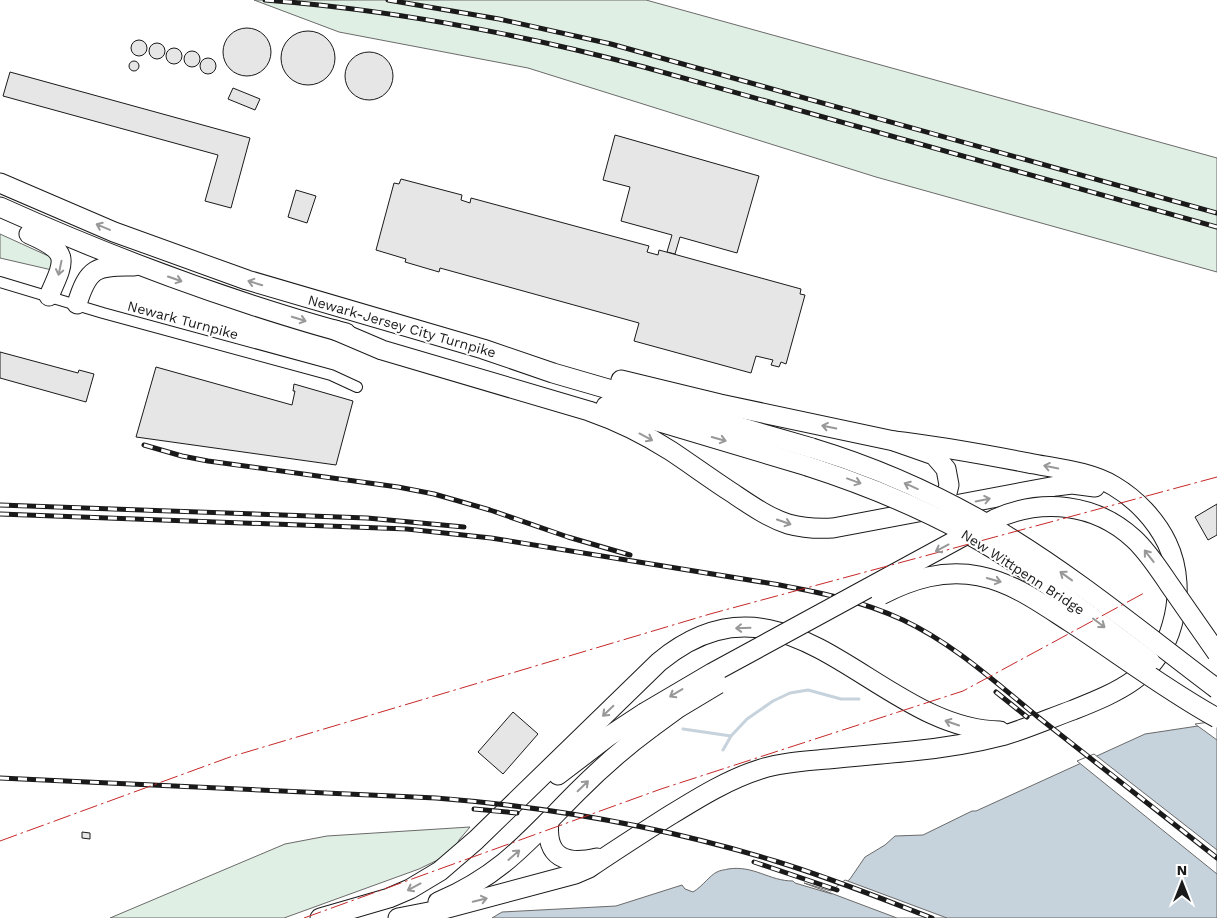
<svg xmlns="http://www.w3.org/2000/svg" width="1217" height="918" viewBox="0 0 1217 918" font-family="'Work Sans',sans-serif">
  <style>
    .green { fill: #e0efe3; stroke: #6a6a6a }
    .water { fill: #c6d2dc; stroke: #6a6a6a }
    .pier { fill: #fff; stroke: #6a6a6a }
    .lines { fill: none; stroke-linecap: round; stroke-linejoin: round }
    .stream { stroke: #c6d2dc; stroke-width: 3 }
    .building { fill: #e6e6e6; stroke: #1a1a1a }
    .minor-casing { stroke: #1a1a1a; stroke-width: 12 }
    .motorway-casing { stroke: #1a1a1a; stroke-width: 21 }
    .minor { stroke: #fff; stroke-width: 10 }
    .motorway { stroke: #fff; stroke-width: 19 }
    .rail-casing { stroke: #1a1a1a; stroke-width: 5 }
    .rail { stroke: #fff; stroke-width: 3; stroke-dasharray: 9; stroke-linecap: butt }
    .motorway-bridge-casing { stroke: #1a1a1a; stroke-width: 21; stroke-linecap: butt }
    .motorway-bridge { stroke: #fff; stroke-width: 19 }
    .power { stroke: #c62828; stroke-width: 1; stroke-dasharray: 18 4 2.5 4; stroke-linecap: butt }
    .oneway { stroke: #989898 }
    .labels { text-anchor: middle; stroke-width: 4; stroke-linejoin: round; paint-order: stroke }
    .street-label { font-size: 14px; fill: #1a1a1a; stroke: #fff }
  </style>
  <rect width="100%" height="100%" fill="#fff"/>
  <g class="green">
    <path d="M254 0H646L1217 158V272L876 177 528 68 339 32Z"/>
    <path d="M0 234 55 259 52 270 0 258Z"/>
    <path d="M470 827 459 840 454 852 419 869 284 918H110L285 844 327 836Z"/>
  </g>
  <path class="water" d="M1217 722V918H492L502 912 616 906 682 885 685 889 693 892C703 886 710 875 717 872 720 870 725 870 728 869 754 865 769 881 793 881L795 883 832 894 850 879 865 857 885 845 895 836 923 835 972 811H976L1145 734 1211 724Z"/>
  <g class="pier">
    <path d="M1217 719V740L1195 724 1210 722Z"/>
    <path d="M1094 754 1217 850V874L1077 761Z"/>
    <path d="M845 880 947 918H897L804 883 831 891Z"/>
  </g>
  <g class="lines">
    <g class="stream">
      <path d="M683 729 731 736"/>
      <path d="M723 750 731 736 747 719 773 701 790 693 808 690 841 699H859"/>
    </g>
  </g>
  <g class="building">
    <circle cx="247" cy="52" r="24"/>
    <circle cx="308" cy="58" r="27"/>
    <circle cx="139" cy="48" r="8"/>
    <circle cx="157" cy="51" r="8"/>
    <circle cx="174" cy="56" r="8"/>
    <circle cx="192" cy="59" r="8"/>
    <circle cx="369" cy="76" r="24"/>
    <circle cx="208" cy="66" r="8"/>
    <circle cx="134" cy="66" r="5"/>
    <path d="M10 72 250 138 231 208 205 201 218 155 3 96Z"/>
    <path d="M233 88 260 99 255 110 228 99Z"/>
    <path d="M615 135 759 176 737 253 680 237 675 254 667 252 672 235 621 221 630 187 603 180Z"/>
    <path d="M401 179 462 195 461 200 470 203 471 198 649 246 647 252 658 255 659 250 801 289 800 294 805 295 786 364 781 362 779 367 771 365 773 360 756 356 751 373 634 341 639 323 440 268 439 272 405 262 406 259 376 250 394 183 399 184Z"/>
    <path d="M296 190 316 196 307 223 288 217Z"/>
    <path d="M0 352 78 373 79 370 94 374 86 402 0 378Z"/>
    <path d="M156 367 292 405 295 391H293L294 384 353 401 336 465 136 437Z"/>
    <path d="M1217 504V535L1208 540 1195 517Z"/>
    <path d="M513 712 538 734 503 774 478 752Z"/>
    <path d="M82 832 90 833V839L82 838Z"/>
  </g>
  <g class="lines">
    <defs>
      <path id="minor" d="M0 282 103 313 331 375 357 387"/>
      <g id="motorway">
        <path d="M0 183 114 232 247 280 483 349 553 373 812 448"/>
        <path d="M0 207C82 244 166 277 252 305 283 315 314 325 346 333"/>
        <path d="M29 234C70 252 66 258 49 296"/>
        <path d="M77 304C88 268 96 265 134 266"/>
        <path d="M335 330 382 350 589 411C618 421 646 435 671 451 692 465 711 479 731 492 749 504 767 517 788 524 803 528 818 529 833 528L1056 486 1072 484 1095 487"/>
        <path d="M621 380 720 404 894 441 934 455 946 469 949 485 947 493 941 500 928 506"/>
        <path d="M606 406 807 466"/>
        <path d="M558 775 609 736 644 713"/>
        <path d="M549 821C545 858 566 865 597 858"/>
        <path d="M438 902C502 875 530 839 577 792 601 768 626 746 652 727"/>
        <path d="M320 918 389 898 410 889 440 871 476 840 659 662C789 554 877 730 1000 731"/>
        <path d="M398 918 444 909 575 874 589 868C614 851 639 835 664 819 695 800 726 780 761 769 783 762 806 761 828 759 856 756 884 754 912 751 943 748 974 743 1005 735 1028 728 1051 718 1073 710 1118 692 1158 676 1172 625 1180 598 1179 568 1167 543 1156 520 1136 499 1114 486 1091 472 1060 469 1034 464 987 455 941 446 894 441"/>
      </g>
    </defs>
    <use href="#minor" class="minor-casing"/>
    <use href="#motorway" class="motorway-casing"/>
    <use href="#minor" class="minor"/>
    <use href="#motorway" class="motorway"/>
    <defs>
      <g id="rail">
        <path d="M265 0C394 10 520 34 644 67L1217 227"/>
        <path d="M388 0 499 19 611 44 1217 213"/>
        <path d="M144 445 182 456 208 461 398 487 434 494 490 510 568 537 630 555"/>
        <path d="M0 505 367 518 464 527"/>
        <path d="M0 514 407 529 491 538 768 583C814 591 860 600 903 620 954 644 995 682 1038 717 1098 764 1158 811 1217 858"/>
        <path d="M996 692 1027 717"/>
        <path d="M0 778 436 798C551 807 664 827 775 861 828 877 880 898 932 918"/>
        <path d="M474 809 517 813"/>
        <path d="M754 862 837 890"/>
      </g>
    </defs>
    <use href="#rail" class="rail-casing"/>
    <use href="#rail" class="rail"/>
    <defs>
      <g id="motorway-bridge">
        <path d="M812 448C875 467 936 494 992 527 1072 574 1144 634 1217 689"/>
        <path d="M807 466C863 484 917 506 968 534 1033 570 1091 617 1150 661"/>
        <path d="M881 595C912 579 944 569 979 576 1014 583 1042 604 1070 622 1119 654 1166 690 1217 718"/>
        <path d="M644 713 712 673 995 519C1042 498 1095 503 1134 539 1148 552 1158 568 1169 584 1185 607 1201 630 1217 653"/>
        <path d="M652 727 678 708 718 684"/>
      </g>
    </defs>
    <use href="#motorway-bridge" class="motorway-bridge-casing"/>
    <use href="#motorway-bridge" class="motorway-bridge"/>
    <g class="power">
      <path d="M0 841 230 757 710 614 1217 477"/>
      <path d="M304 918 661 789 963 691 1146 592"/>
    </g>
  </g>
  <defs><path id="oneway-shaft" d="M-6 0H5M1.5-3L5.5 0L1.5 3" fill="none" stroke-width="1.6" stroke-linecap="round" stroke-linejoin="round" transform="scale(1.25)"/></defs>
  <g class="oneway">
    <use href="#oneway-shaft" transform="translate(103 227) rotate(-157)"/>
    <use href="#oneway-shaft" transform="translate(60 268) rotate(102)"/>
    <use href="#oneway-shaft" transform="translate(175 279) rotate(19)"/>
    <use href="#oneway-shaft" transform="translate(255 283) rotate(-163)"/>
    <use href="#oneway-shaft" transform="translate(299 319) rotate(17)"/>
    <use href="#oneway-shaft" transform="translate(829 427) rotate(-168)"/>
    <use href="#oneway-shaft" transform="translate(646 437) rotate(28)"/>
    <use href="#oneway-shaft" transform="translate(719 439) rotate(16)"/>
    <use href="#oneway-shaft" transform="translate(1051 467) rotate(-169)"/>
    <use href="#oneway-shaft" transform="translate(854 481) rotate(20)"/>
    <use href="#oneway-shaft" transform="translate(911 486) rotate(-156)"/>
    <use href="#oneway-shaft" transform="translate(983 500) rotate(-11)"/>
    <use href="#oneway-shaft" transform="translate(784 522) rotate(19)"/>
    <use href="#oneway-shaft" transform="translate(942 548) rotate(152)"/>
    <use href="#oneway-shaft" transform="translate(1149 556) rotate(-128)"/>
    <use href="#oneway-shaft" transform="translate(1066 576) rotate(-144)"/>
    <use href="#oneway-shaft" transform="translate(994 580) rotate(16)"/>
    <use href="#oneway-shaft" transform="translate(1099 623) rotate(37)"/>
    <use href="#oneway-shaft" transform="translate(743 628) rotate(178)"/>
    <use href="#oneway-shaft" transform="translate(676 693) rotate(149)"/>
    <use href="#oneway-shaft" transform="translate(608 711) rotate(136)"/>
    <use href="#oneway-shaft" transform="translate(952 723) rotate(-161)"/>
    <use href="#oneway-shaft" transform="translate(583 786) rotate(-44)"/>
    <use href="#oneway-shaft" transform="translate(514 855) rotate(-41)"/>
    <use href="#oneway-shaft" transform="translate(414 887) rotate(152)"/>
    <use href="#oneway-shaft" transform="translate(480 900) rotate(-14)"/>
  </g>
  <g class="labels">
    <g class="street-label">
      <text transform="translate(183 320) rotate(15)" y="5">Newark Turnpike</text>
      <text transform="translate(402 326) rotate(16)" y="5">Newark-Jersey City Turnpike</text>
      <text transform="translate(1023 572) rotate(33)" y="5">New Wittpenn Bridge</text>
    </g>
  </g>
  <g transform="translate(1182 883)" stroke="#ffffff" stroke-width="4" paint-order="stroke">
  <path d="M0-4L9 19L0 12L-9 19Z" fill="#1a1a1a"/>
  <text y="-8" font-size="14" font-weight="bold" text-anchor="middle" fill="#1a1a1a">N</text>
  </g>
</svg>
